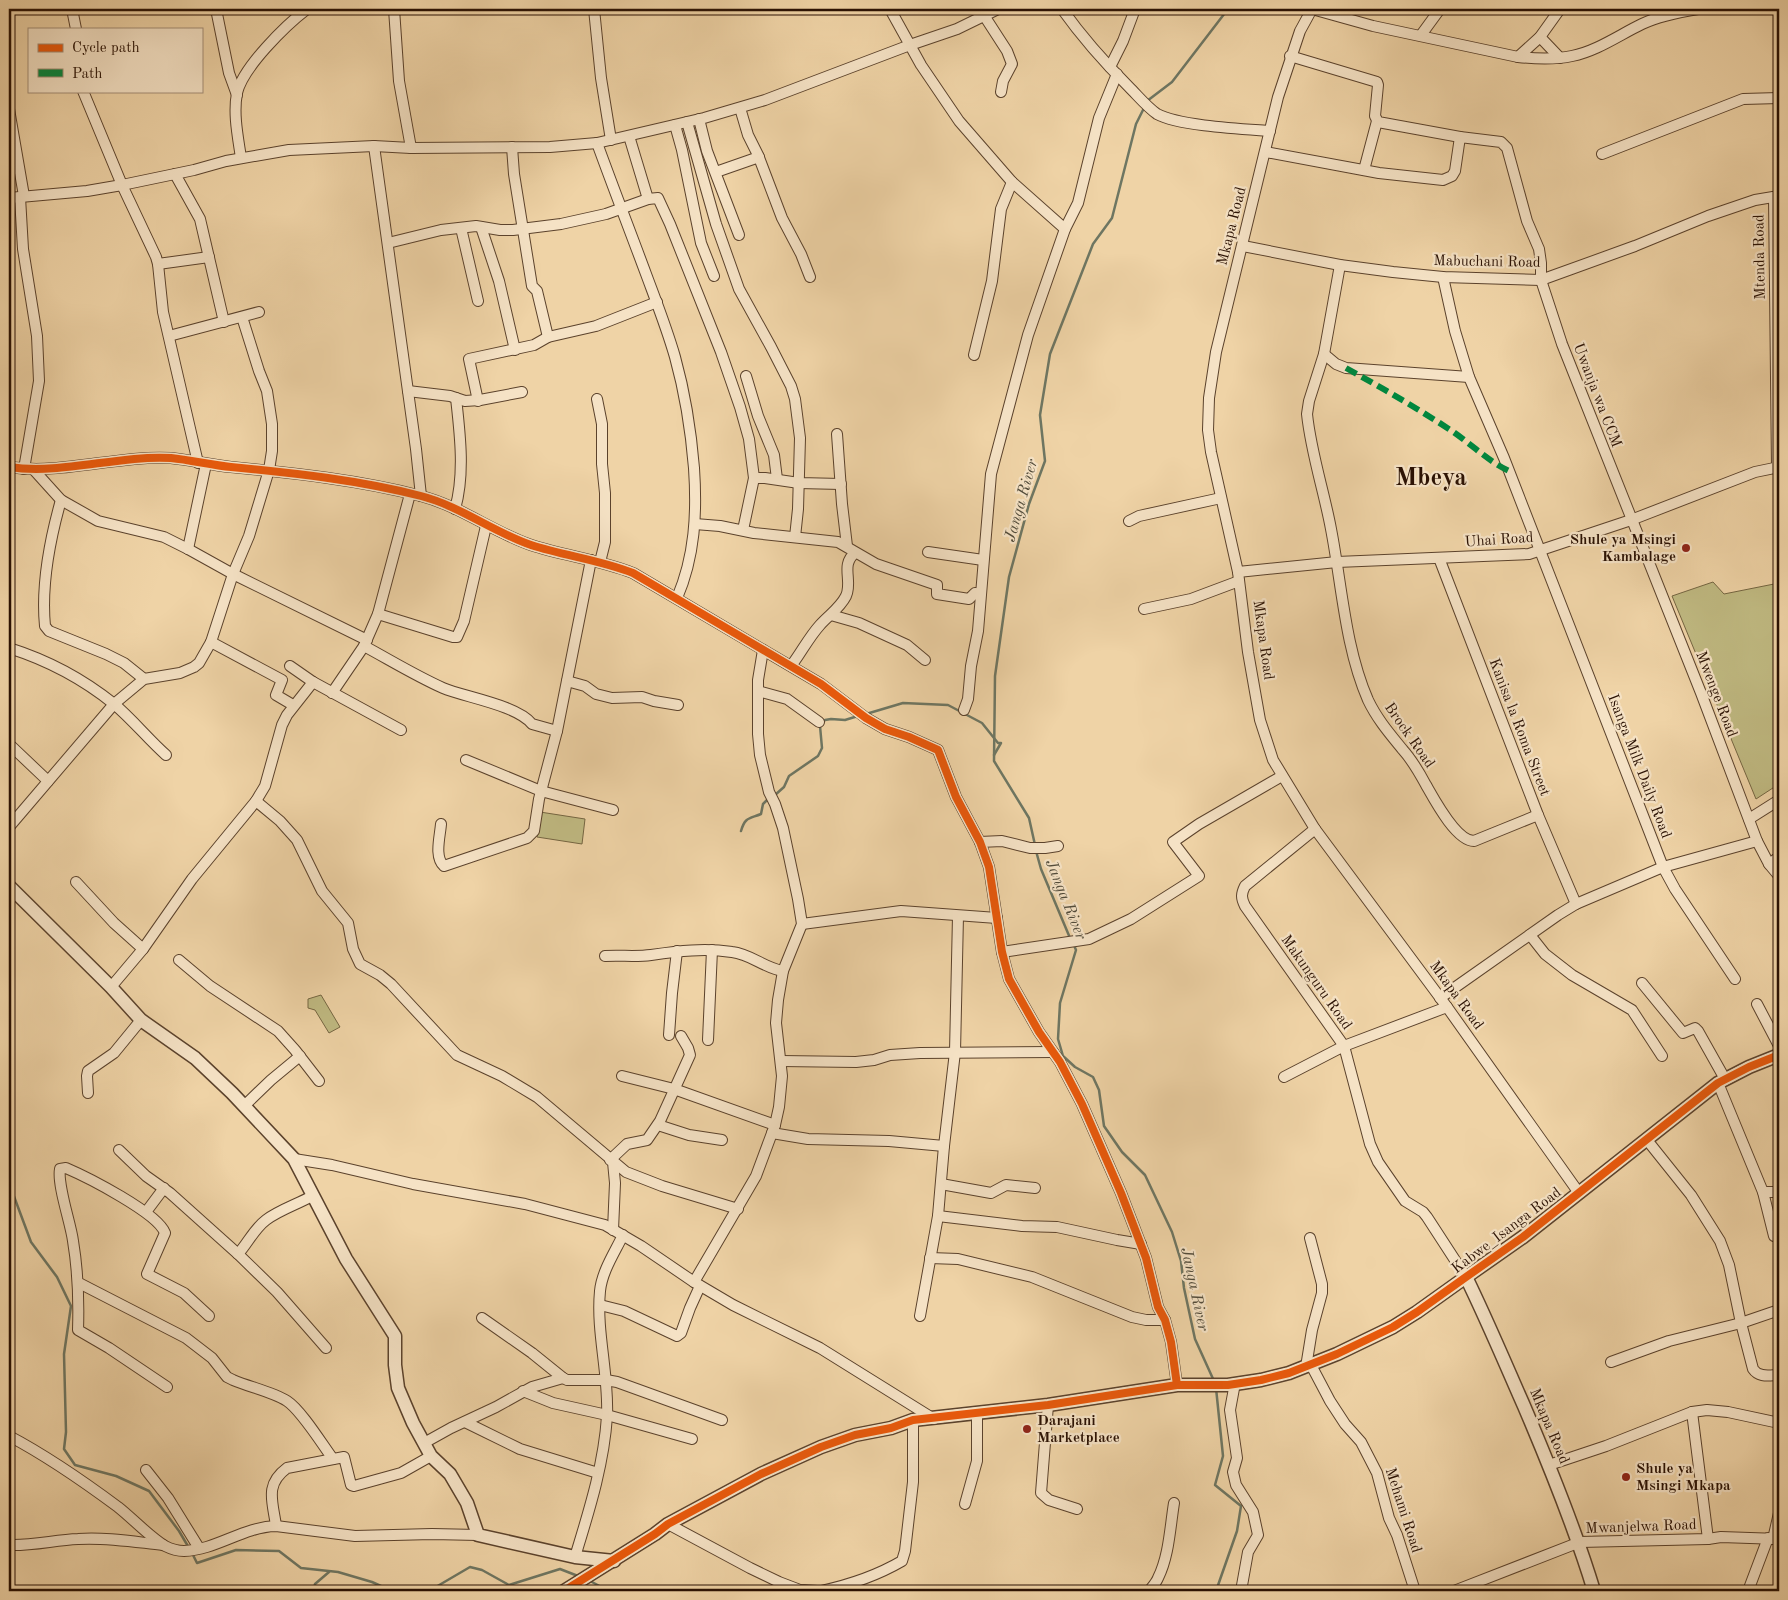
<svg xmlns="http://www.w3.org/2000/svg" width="1788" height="1600" viewBox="0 0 1788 1600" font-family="'Old Standard TT',serif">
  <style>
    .green { fill: #c0ba82; stroke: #756642 }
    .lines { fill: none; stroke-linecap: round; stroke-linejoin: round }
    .stream { stroke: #6e7662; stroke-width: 2.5 }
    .minor-casing { stroke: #5b422c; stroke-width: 12 }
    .tertiary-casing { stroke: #5b422c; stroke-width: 15 }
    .minor { stroke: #f5e2c5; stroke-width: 10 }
    .tertiary { stroke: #f5e2c5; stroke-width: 12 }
    .quiet { stroke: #00873e; stroke-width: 6; stroke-dasharray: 12 6; stroke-linecap: butt }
    .cycleway-casing { stroke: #f5e2c5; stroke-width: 11 }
    .cycleway { stroke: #e8590c; stroke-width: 8 }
    .poi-dot { fill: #8f2418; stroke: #f5e2c5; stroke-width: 2 }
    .labels { text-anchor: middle; stroke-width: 4.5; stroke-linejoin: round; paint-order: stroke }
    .street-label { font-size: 15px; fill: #2a1103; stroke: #f5e2c5 }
    .poi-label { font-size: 15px; font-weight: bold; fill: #2a1103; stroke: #f5e2c5; text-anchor: start }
    .water-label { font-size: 16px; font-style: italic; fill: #524c3b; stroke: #f5e2c5 }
    .town-label { font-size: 25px; font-weight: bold; fill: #2a1103; stroke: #f5e2c5 }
  </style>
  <rect width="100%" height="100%" fill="#efd3a6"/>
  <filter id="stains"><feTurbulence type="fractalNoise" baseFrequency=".004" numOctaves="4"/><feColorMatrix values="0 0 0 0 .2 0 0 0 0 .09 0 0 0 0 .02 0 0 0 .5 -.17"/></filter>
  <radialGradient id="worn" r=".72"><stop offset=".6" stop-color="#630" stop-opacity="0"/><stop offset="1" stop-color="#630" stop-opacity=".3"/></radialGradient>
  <g class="green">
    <path d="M1713 582 1724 594 1779 583V784L1756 799 1672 596Z"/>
    <path d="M540 812 585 819 582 844 537 837Z"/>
    <path d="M321 995 340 1027 329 1033 315 1010 308 1008V999Z"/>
  </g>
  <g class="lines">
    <g class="stream">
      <path d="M1147 101 1172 82 1228 9"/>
      <path d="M866 714 903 703 948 705 982 723 998 743H1001L994 755"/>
      <path d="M775 795 784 787 789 776 818 756 822 748 820 726 825 720 831 719 845 720 858 716"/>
      <path d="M741 831C745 817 749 819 761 814L763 804 768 799"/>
      <path d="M1035 845 1029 818 994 761 995 676 1009 577 1029 504 1045 461 1040 415 1050 354 1093 244 1112 218 1136 124 1145 106"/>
      <path d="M1036 851 1041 869 1070 938"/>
      <path d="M1073 943 1076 950 1060 1003 1058 1039 1063 1056 1075 1067 1093 1077 1099 1090 1104 1126 1122 1152 1145 1175 1172 1232 1181 1261 1184 1288 1195 1339 1214 1381"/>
      <path d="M9 1183 31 1242 57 1277 71 1306 64 1354 66 1432 64 1449 75 1465 116 1476 149 1491 179 1531 189 1548"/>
      <path d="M1216 1388 1223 1456 1215 1485 1241 1506 1237 1531 1216 1591"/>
      <path d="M192 1553 197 1563 236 1550 279 1551 301 1568 338 1572 372 1582 392 1591"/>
      <path d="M590 1581 609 1591"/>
      <path d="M313 1591 315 1584 329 1572"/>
      <path d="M429 1591 470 1567 482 1570 509 1585 560 1569 578 1576"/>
    </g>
    <defs>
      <g id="minor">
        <path d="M72 9 76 29"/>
        <path d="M216 9 229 73 237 95"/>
        <path d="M394 9 399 81 411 148"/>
        <path d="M594 9 601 78 611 140"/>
        <path d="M890 9 921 65 959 121 1012 182 1065 229"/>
        <path d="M1062 9C1082 37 1105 63 1129 87 1138 96 1147 107 1157 114 1179 126 1243 129 1270 131"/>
        <path d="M1312 9 1300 31 1278 97 1216 352 1209 398 1208 430 1211 452 1238 572 1248 652 1260 720 1273 760 1315 829 1447 1007 1579 1193"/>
        <path d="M1312 9 1373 26 1518 57C1537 59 1554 60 1572 56 1597 51 1619 35 1642 24 1659 16 1679 12 1698 9"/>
        <path d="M985 17 1007 51 1012 64 1003 81 1001 92"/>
        <path d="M1421 35 1440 9"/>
        <path d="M1540 37 1560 58"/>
        <path d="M1290 56 1377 82 1378 85 1375 116 1378 122 1460 137"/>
        <path d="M1518 57 1540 37 1560 9"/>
        <path d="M1110 67 1123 41 1135 9"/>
        <path d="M83 91 122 185 156 257 158 264 163 312 198 463"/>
        <path d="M740 108 748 135 758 155 782 218 801 254 810 277"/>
        <path d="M9 109 24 196"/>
        <path d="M699 119 707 151 739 235"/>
        <path d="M687 122 716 224 739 289 771 347 791 386 795 399 800 438 798 509 795 537"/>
        <path d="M675 125 682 150 701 243 714 276"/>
        <path d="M629 136 648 199"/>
        <path d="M597 143C613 187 630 231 646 274 656 301 667 329 675 357 685 393 691 431 694 468 697 513 695 556 677 598"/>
        <path d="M374 146 416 449 421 496"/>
        <path d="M512 147 514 174 532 286 537 291 548 337"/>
        <path d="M1266 152 1379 173 1443 180 1452 176 1455 171 1460 137 1501 142 1507 148 1527 221 1539 249 1541 263V280L1562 344 1701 693 1757 841 1769 864 1779 876"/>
        <path d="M1602 154 1743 99 1779 98"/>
        <path d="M241 158C238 137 233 114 237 93 243 67 286 25 307 9"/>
        <path d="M1364 170 1377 121"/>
        <path d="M716 172 759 157"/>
        <path d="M175 174 200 219 224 322"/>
        <path d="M20 197 23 249 37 336 39 381 24 469"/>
        <path d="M1774 197 1777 467"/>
        <path d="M9 198 87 191 122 185 194 170 226 161 289 150 374 146 411 148 550 147 597 143 704 118 765 100 910 45 957 29 998 9"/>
        <path d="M481 227 499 281 515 350"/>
        <path d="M461 228 478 301"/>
        <path d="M388 243 441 230 476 226 500 230H513L561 224 606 214 648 199 658 198 670 224 721 352 740 407 749 439 754 478 743 530"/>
        <path d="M1243 246 1340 265 1393 272 1443 277 1541 280 1635 246 1708 216 1755 200 1779 196"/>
        <path d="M158 264 209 257"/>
        <path d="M1340 265 1324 354 1309 401 1307 414C1311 453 1324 491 1331 529 1342 586 1345 647 1368 700 1377 719 1390 734 1403 750 1412 760 1419 772 1426 785 1434 799 1456 841 1474 841L1538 815"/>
        <path d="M1443 277 1455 331 1469 377 1504 458 1663 867 1675 889 1735 979"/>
        <path d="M169 336 259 312"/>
        <path d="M1324 354 1336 364 1346 368 1469 377"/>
        <path d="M974 355 992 281 1001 209 1012 182"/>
        <path d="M746 376 758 416 774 455 777 479"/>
        <path d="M408 391 450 396 465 401 480 400 522 392"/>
        <path d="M597 399 602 424V464L605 493V542L600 562"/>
        <path d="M478 401 469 359 534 345 548 337 596 326 657 302"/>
        <path d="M837 434 842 504 847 546"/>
        <path d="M9 467C62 475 117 455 171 458 191 460 211 465 231 467 294 473 359 480 421 496 460 506 493 532 531 545 565 556 600 560 633 573L821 684 866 718 885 729 909 737 938 750 956 797 980 842 989 867 1002 952 1009 979 1039 1032 1060 1062 1082 1104 1121 1193 1146 1258 1158 1307 1165 1320 1171 1342 1177 1385"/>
        <path d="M33 469 61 500 98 521 164 537 188 549 233 574 367 640"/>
        <path d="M754 478H765L799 483 841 484"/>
        <path d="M61 500C50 539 41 585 45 626L49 631 106 654 124 663 144 679"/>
        <path d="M455 509C465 474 460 434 456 398"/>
        <path d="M1129 521 1139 516 1221 498"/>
        <path d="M695 524 720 526 754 533 838 542 876 564 937 585V594L969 599 975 593 980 594"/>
        <path d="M188 549 206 464"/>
        <path d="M928 552 983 560"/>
        <path d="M1439 558 1538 815 1576 904"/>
        <path d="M1238 572 1337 562 1529 554 1631 520 1755 472 1779 467"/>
        <path d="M1144 609 1191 599 1239 581"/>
        <path d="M378 614 453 637H457L464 621 486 526"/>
        <path d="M831 615 859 623 907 645 925 660"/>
        <path d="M211 642 282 680 276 695 293 705"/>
        <path d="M364 646C390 660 416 676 443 688 464 697 517 705 532 724L557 731"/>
        <path d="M9 648C47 660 83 679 114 704 132 719 148 739 166 755"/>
        <path d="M290 666 313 682 401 730"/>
        <path d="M791 666C801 653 809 637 820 625 829 615 840 608 846 596 853 581 840 565 855 553"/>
        <path d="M567 681 585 686 596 694 612 698 642 697 654 701 678 705"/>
        <path d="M758 691 787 699 819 722"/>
        <path d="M332 693 364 646 378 614 410 494"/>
        <path d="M964 710 968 699 971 666 978 631 991 474 1028 335 1065 229 1078 203 1099 118 1117 74"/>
        <path d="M9 744 48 781"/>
        <path d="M466 760 541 791 613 810"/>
        <path d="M256 801 280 821 297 840 322 891 348 923 353 949 360 964 380 975 391 984 457 1055 502 1076 537 1097 626 1172 662 1186 738 1209"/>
        <path d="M1749 819 1779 800"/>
        <path d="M441 824C440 837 434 857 444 866L518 841 527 838 534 831 539 799 557 731 591 560"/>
        <path d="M9 827 114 704 144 679 180 673 194 667 199 663 211 642 233 574 249 536 269 470 272 451V424L267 391 259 371 242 317"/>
        <path d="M1315 829 1245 886C1241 894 1241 898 1245 906L1344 1046 1370 1144 1378 1162 1405 1201 1423 1212 1427 1217 1466 1277"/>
        <path d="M980 842 1002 841 1030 848H1045L1058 846"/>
        <path d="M1769 864 1779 857"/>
        <path d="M76 882 114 923 143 949"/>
        <path d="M802 924 901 911 997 918"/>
        <path d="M1530 935 1545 954 1572 975 1632 1010 1662 1056"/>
        <path d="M1002 952 1089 939 1131 919 1199 876 1173 842 1199 824 1282 776"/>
        <path d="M605 956C620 955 636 957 651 955 679 951 704 948 732 952 751 954 764 968 783 971"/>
        <path d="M179 960 210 986 278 1031 295 1050 319 1081"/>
        <path d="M1642 983 1683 1033 1695 1028 1698 1031 1725 1079"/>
        <path d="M111 987 143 949 192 879 256 801 265 786 282 725 287 715 313 682"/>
        <path d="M1440 998 1558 915 1576 904 1663 867 1757 841"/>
        <path d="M1757 1004 1779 1046"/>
        <path d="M669 1035 672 993 677 951"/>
        <path d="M708 1040 712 950"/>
        <path d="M781 1061 856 1062 874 1060 890 1055 920 1053 1053 1052"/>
        <path d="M622 1076 674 1089 775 1125"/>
        <path d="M1284 1077 1344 1046 1447 1007"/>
        <path d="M1718 1083 1763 1192 1774 1236"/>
        <path d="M88 1093 87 1076 88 1071 114 1053 141 1020"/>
        <path d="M244 1106 271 1080 300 1056"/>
        <path d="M658 1125 689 1135 722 1140"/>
        <path d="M772 1133 808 1139 889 1141 944 1146"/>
        <path d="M1647 1140 1691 1195 1720 1241 1729 1265 1741 1323 1753 1369C1759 1378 1770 1375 1779 1375"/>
        <path d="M119 1150 146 1176 170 1193 238 1254 277 1292 326 1348"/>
        <path d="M294 1159 332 1165 413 1184 525 1204 605 1225 641 1246 694 1282 733 1305 820 1348 934 1419"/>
        <path d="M610 1160 627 1144 647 1140 660 1121 690 1055 688 1048 681 1036"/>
        <path d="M613 1162 615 1183 613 1230"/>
        <path d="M941 1184 991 1193 1006 1185 1035 1188"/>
        <path d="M1763 1192H1779"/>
        <path d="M146 1212 164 1188"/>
        <path d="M938 1216 1022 1226 1057 1227 1117 1240 1141 1244"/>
        <path d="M238 1254C248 1243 254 1229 266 1220 279 1210 298 1204 312 1196"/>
        <path d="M930 1258 958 1259 1032 1277 1132 1317 1146 1320H1165"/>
        <path d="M694 1282 756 1176 775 1125 779 1107 782 1076 776 1023 778 1000 783 971 802 924 798 899 783 828 775 804 769 792 760 755 758 734V680L763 650"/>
        <path d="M79 1283 186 1338 212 1358 227 1377 233 1380C249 1387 273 1392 287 1401 301 1410 322 1444 333 1459"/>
        <path d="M600 1305 624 1311 677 1336 681 1333 690 1308 700 1286"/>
        <path d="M920 1316 938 1216 944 1146 955 1052 958 916"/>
        <path d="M482 1318 532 1353 563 1378 567 1380H606L617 1382 722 1420"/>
        <path d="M1611 1362 1669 1341 1741 1323 1779 1310"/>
        <path d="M1311 1365 1330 1401 1345 1424 1361 1442 1377 1473 1389 1518 1397 1535 1415 1591"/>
        <path d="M1306 1367 1312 1330 1322 1293V1284L1310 1238"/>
        <path d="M1235 1383 1230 1410 1237 1458 1233 1472 1236 1485 1253 1512 1258 1535 1248 1552 1241 1591"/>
        <path d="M167 1387 109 1348 78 1330C79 1300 78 1271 73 1241 71 1224 57 1185 60 1169L66 1168C87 1177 158 1213 165 1233L147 1274 184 1293 209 1316"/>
        <path d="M523 1391 553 1403 607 1415 692 1439"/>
        <path d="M1048 1405 1041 1493 1049 1500 1077 1509"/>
        <path d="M1692 1412 1708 1539"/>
        <path d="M465 1422 520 1449 598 1473"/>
        <path d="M9 1436C47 1456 83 1481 118 1507 132 1518 151 1538 165 1546 171 1549 178 1551 184 1551 216 1550 243 1527 276 1526L355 1536 432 1534 478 1535"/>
        <path d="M424 1443 451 1428 496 1407 532 1387 563 1378"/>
        <path d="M1549 1465 1606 1446 1692 1412 1707 1410 1728 1412 1779 1423"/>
        <path d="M146 1470 168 1498 199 1548"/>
        <path d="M965 1504 977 1461V1414"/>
        <path d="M668 1524 750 1568 779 1582 800 1590 817 1591"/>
        <path d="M276 1526C273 1502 264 1485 287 1468L344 1457 351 1485 354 1486 401 1473 431 1456"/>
        <path d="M1773 1539 1779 1513"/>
        <path d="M9 1545C32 1546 55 1540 78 1539 106 1537 135 1542 163 1545"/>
        <path d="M575 1557C589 1511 604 1464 607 1416 609 1374 596 1332 600 1291 602 1271 615 1252 623 1235"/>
        <path d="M821 1591C849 1585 878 1575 902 1561L905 1551 913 1482V1420"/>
        <path d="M1149 1591C1152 1587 1156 1583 1158 1578 1169 1556 1170 1528 1174 1503"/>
        <path d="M1454 1591 1580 1542 1708 1539 1721 1537 1779 1539"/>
        <path d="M1748 1591 1768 1538"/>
      </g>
      <g id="tertiary">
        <path d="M9 886 111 987 141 1020 195 1058 232 1093 294 1159 346 1259 395 1336V1365L398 1388 413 1423 431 1456 450 1474 467 1503 478 1535 575 1557 614 1561"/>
        <path d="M1466 1277C1487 1320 1505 1363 1524 1406 1550 1467 1575 1528 1594 1591"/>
        <path d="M564 1591 655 1534 668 1524 761 1474 821 1447 855 1435 891 1428 913 1420 1048 1405 1177 1385H1228L1261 1380 1289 1373 1337 1354 1393 1327 1417 1312 1466 1277 1523 1237 1718 1083 1749 1067 1779 1055"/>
      </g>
    </defs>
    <use href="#minor" class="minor-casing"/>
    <use href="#tertiary" class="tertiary-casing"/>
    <use href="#minor" class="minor"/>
    <use href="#tertiary" class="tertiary"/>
    <path class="quiet" d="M1346 368C1382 388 1417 408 1452 431 1471 444 1488 461 1509 471"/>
    <defs>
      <g id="cycleway">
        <path d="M9 467C62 475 117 455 171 458 191 460 211 465 231 467 294 473 359 480 421 496 460 506 493 532 531 545 565 556 600 560 633 573L821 684 866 718 885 729 909 737 938 750 956 797 980 842 989 867 1002 952 1009 979 1039 1032 1060 1062 1082 1104 1121 1193 1146 1258 1158 1307 1165 1320 1171 1342 1177 1385"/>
        <path d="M564 1591 655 1534 668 1524 761 1474 821 1447 855 1435 891 1428 913 1420 1048 1405 1177 1385H1228L1261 1380 1289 1373 1337 1354 1393 1327 1417 1312 1466 1277 1523 1237 1718 1083 1749 1067 1779 1055"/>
      </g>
    </defs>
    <use href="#cycleway" class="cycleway-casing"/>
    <use href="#cycleway" class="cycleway"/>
  </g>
  <g class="poi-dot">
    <circle cx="1686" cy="548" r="5"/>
    <circle cx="1027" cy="1429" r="5"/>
    <circle cx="1626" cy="1477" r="5"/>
  </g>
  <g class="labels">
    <g class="street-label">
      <text transform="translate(1231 226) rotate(-76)" y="5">Mkapa Road</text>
      <text transform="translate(1759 257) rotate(-91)" y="5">Mtenda Road</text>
      <text transform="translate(1487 261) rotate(1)" y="5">Mabuchani Road</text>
      <text transform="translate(1598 395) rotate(69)" y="5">Uwanja wa CCM</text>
      <text transform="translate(1499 539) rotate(-4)" y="5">Uhai Road</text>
      <text transform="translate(1264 640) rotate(82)" y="5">Mkapa Road</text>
      <text transform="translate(1717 694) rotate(69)" y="5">Mwenge Road</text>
      <text transform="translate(1520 727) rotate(69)" y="5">Kanisa la Roma Street</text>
      <text transform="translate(1410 735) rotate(55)" y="5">Brock Road</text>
      <text transform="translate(1640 766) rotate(69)" y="5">Isanga Milk Daily Road</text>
      <text transform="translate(1317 982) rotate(55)" y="5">Makunguru Road</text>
      <text transform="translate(1457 995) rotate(54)" y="5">Mkapa Road</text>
      <text transform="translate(1506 1230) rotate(-37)" y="5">Kabwe_Isanga Road</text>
      <text transform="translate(1550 1426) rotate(67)" y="5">Mkapa Road</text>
      <text transform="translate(1404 1510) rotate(72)" y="5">Mehami Road</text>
      <text transform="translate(1641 1526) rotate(-2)" y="5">Mwanjelwa Road</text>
    </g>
    <g class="poi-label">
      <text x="1676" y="544" text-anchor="end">Shule ya Msingi<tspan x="1676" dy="17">Kambalage</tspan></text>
      <text x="1037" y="1425">Darajani<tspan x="1037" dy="17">Marketplace</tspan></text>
      <text x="1636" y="1473">Shule ya<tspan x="1636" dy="17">Msingi Mkapa</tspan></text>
    </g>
    <g class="water-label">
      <text transform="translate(1020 500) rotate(-74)" y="6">Janga River</text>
      <text transform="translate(1067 899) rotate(68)" y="6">Janga River</text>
      <text transform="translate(1196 1289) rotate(78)" y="6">Janga River</text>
    </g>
    <g class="town-label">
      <text x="1431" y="485">Mbeya</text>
    </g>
  </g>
  <rect width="1788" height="1600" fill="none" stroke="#efd3a6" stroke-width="30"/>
  <rect x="10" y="10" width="1768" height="1580" fill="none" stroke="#2a1103" stroke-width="2.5"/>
  <rect x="15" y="15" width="1758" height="1570" fill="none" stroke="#2a1103"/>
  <rect x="28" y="28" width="175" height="65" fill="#f5e2c5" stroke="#a48e77"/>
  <rect x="38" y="44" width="25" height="8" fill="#e8590c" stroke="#a48e77"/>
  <text x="72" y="52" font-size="15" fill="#2a1103">Cycle path</text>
  <rect x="38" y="69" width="25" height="8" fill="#00873e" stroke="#a48e77"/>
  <text x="72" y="78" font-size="15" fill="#2a1103">Path</text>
  <rect width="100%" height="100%" filter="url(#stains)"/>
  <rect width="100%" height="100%" fill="url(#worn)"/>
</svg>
